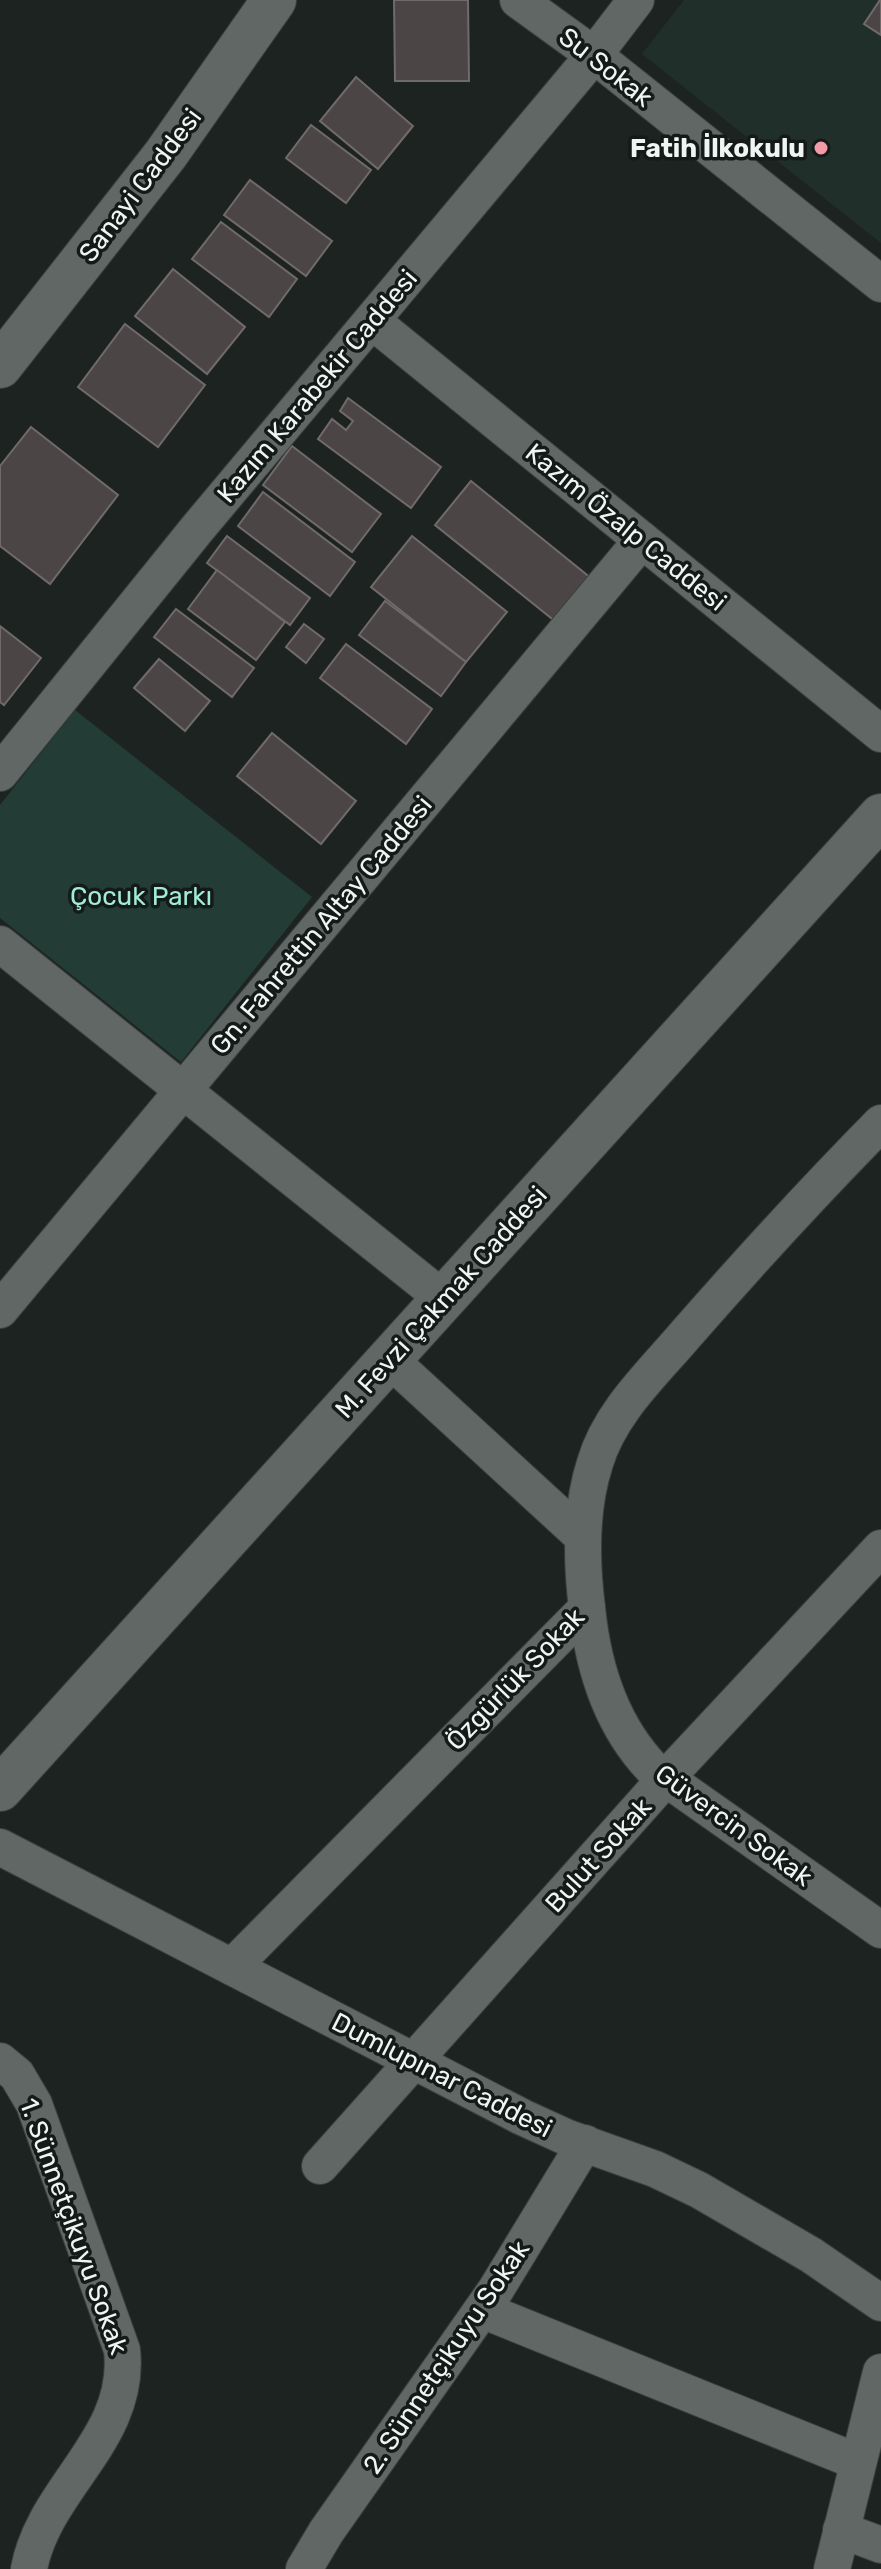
<svg xmlns="http://www.w3.org/2000/svg" width="881" height="2569" viewBox="0 0 881 2569" font-family="Rubik,sans-serif">
  <style>
    .built { fill: #212f2b }
    .green { fill: #233d36 }
    .building { fill: #4b4546; stroke: #716a6b; stroke-width: 2 }
    .lines { fill: none; stroke-linecap: round; stroke-linejoin: round }
    .street-casing { stroke: #3b403e; stroke-width: 38 }
    .secondary-casing { stroke: #3b403e; stroke-width: 46 }
    .street { stroke: #606765; stroke-width: 36 }
    .secondary { stroke: #606765; stroke-width: 44 }
    .poi-dot { fill: #f39aa9; stroke: #141a18; stroke-width: 3 }
    .labels { text-anchor: middle; stroke-width: 7; stroke-linejoin: round; paint-order: stroke }
    .street-label { font-size: 26px; fill: #f0f4f3; stroke: #141a18 }
    .poi-label { font-size: 26px; font-weight: bold; fill: #f0f4f3; stroke: #141a18; text-anchor: end }
    .park-label { font-size: 26px; fill: #a1ecd7; stroke: #141a18 }
  </style>
  <rect width="100%" height="100%" fill="#1d2321"/>
  <path class="built" d="M684 0H881V243L642 54Z"/>
  <path class="green" d="M75 710 312 897 181 1062 0 918V805Z"/>
  <g class="building">
    <path d="M394 0H468L469 81H395Z"/>
    <path d="M880 0H881V35L864 24Z"/>
    <path d="M356 77 413 126 378 169 320 121Z"/>
    <path d="M311 125 371 170 346 203 286 158Z"/>
    <path d="M250 180 332 241 306 276 224 215Z"/>
    <path d="M221 222 297 279 269 317 192 259Z"/>
    <path d="M173 269 245 327 207 374 135 316Z"/>
    <path d="M125 324 205 385 158 447 78 387Z"/>
    <path d="M348 398 441 467 411 508 318 439 332 419 346 430 353 421 340 411Z"/>
    <path d="M31 427 118 495 50 584 0 546V466Z"/>
    <path d="M292 446 381 514 352 552 263 485Z"/>
    <path d="M471 481 592 579 556 622 435 525Z"/>
    <path d="M263 492 355 562 330 596 238 526Z"/>
    <path d="M227 536 310 598 290 625 207 563Z"/>
    <path d="M412 536 507 612 466 662 371 587Z"/>
    <path d="M217 570 285 622 256 660 188 609Z"/>
    <path d="M385 601 466 662 441 696 359 635Z"/>
    <path d="M176 609 254 668 232 697 154 637Z"/>
    <path d="M304 624 324 639 306 663 286 647Z"/>
    <path d="M0 626 41 658 4 705 0 702Z"/>
    <path d="M346 644 432 709 406 744 320 678Z"/>
    <path d="M159 659 210 701 185 731 134 688Z"/>
    <path d="M272 733 356 801 321 844 237 776Z"/>
  </g>
  <g class="lines">
    <defs>
      <g id="street">
        <path d="M518 0 594 55 881 284"/>
        <path d="M372 321 881 734"/>
        <path d="M0 773 197 529 594 55 636 0"/>
        <path d="M0 944 444 1299"/>
        <path d="M0 1310 642 540"/>
        <path d="M389 1359 583 1537"/>
        <path d="M587 1608C593 1668 611 1726 654 1770L881 1930"/>
        <path d="M0 1847 522 2117 568 2138 655 2169 699 2190 811 2255 881 2303"/>
        <path d="M232 1967 587 1608C581 1560 580 1509 595 1463 610 1412 653 1373 686 1334 749 1262 814 1191 881 1123"/>
        <path d="M0 2061 17 2075 34 2104 122 2350C132 2439 44 2487 29 2569"/>
        <path d="M320 2166 666 1778 881 1548"/>
        <path d="M482 2310 858 2462"/>
        <path d="M841 2530 881 2545"/>
        <path d="M304 2569 326 2532 495 2291 585 2143"/>
        <path d="M832 2569 881 2372"/>
      </g>
      <g id="secondary">
        <path d="M0 366 166 154 274 0"/>
        <path d="M0 1789 881 816"/>
      </g>
    </defs>
    <use href="#street" class="street-casing"/>
    <use href="#secondary" class="secondary-casing"/>
    <use href="#street" class="street"/>
    <use href="#secondary" class="secondary"/>
  </g>
  <circle class="poi-dot" cx="821" cy="148" r="8"/>
  <g class="labels">
    <g class="street-label">
      <text transform="translate(606 67) rotate(38)" y="9">Su Sokak</text>
      <text transform="translate(140 185) rotate(-53)" y="9">Sanayi Caddesi</text>
      <text transform="translate(317 386) rotate(-50)" y="9">Kazım Karabekir Caddesi</text>
      <text transform="translate(626 527) rotate(39)" y="9">Kazım Özalp Caddesi</text>
      <text transform="translate(321 925) rotate(-50)" y="9">Gn. Fahrettin Altay Caddesi</text>
      <text transform="translate(441 1302) rotate(-48)" y="9">M. Fevzi Çakmak Caddesi</text>
      <text transform="translate(515 1679) rotate(-46)" y="9">Özgürlük Sokak</text>
      <text transform="translate(734 1825) rotate(36)" y="9">Güvercin Sokak</text>
      <text transform="translate(598 1855) rotate(-48)" y="9">Bulut Sokak</text>
      <text transform="translate(442 2075) rotate(27)" y="9">Dumlupınar Caddesi</text>
      <text transform="translate(74 2226) rotate(70)" y="9">1. Sünnetçikuyu Sokak</text>
      <text transform="translate(446 2357) rotate(-56)" y="9">2. Sünnetçikuyu Sokak</text>
    </g>
    <g class="poi-label">
      <text x="805" y="157">Fatih İlkokulu</text>
    </g>
    <g class="park-label">
      <text x="141" y="905">Çocuk Parkı</text>
    </g>
  </g>
</svg>
